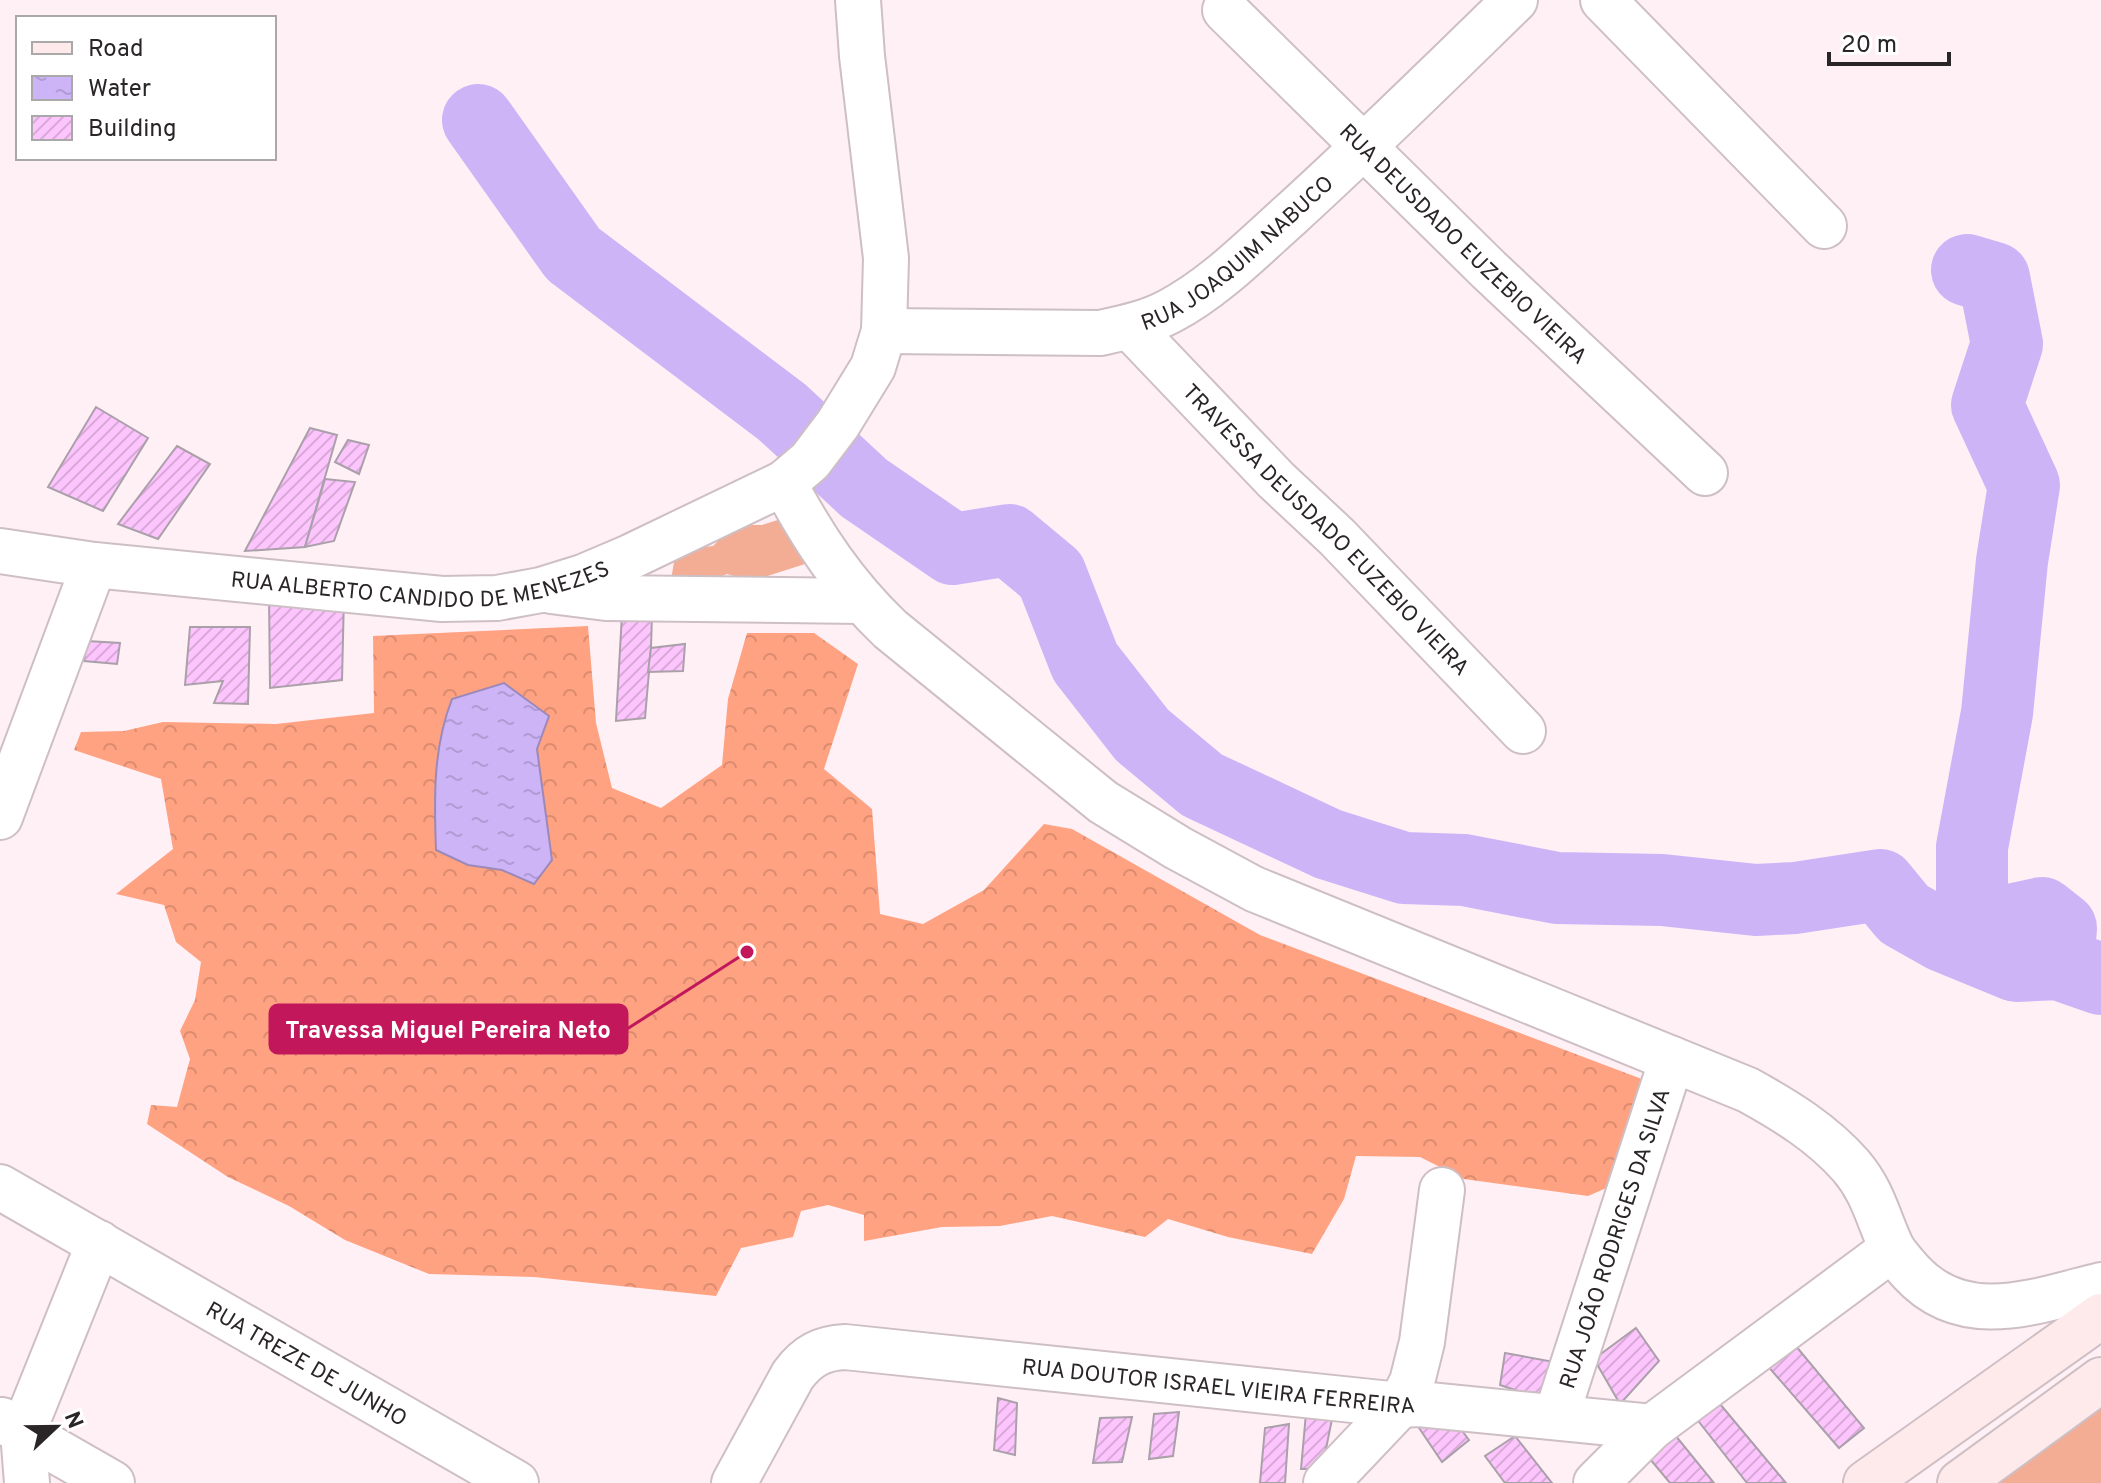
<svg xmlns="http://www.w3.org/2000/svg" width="2101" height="1483" viewBox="0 0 2101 1483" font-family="Overpass,sans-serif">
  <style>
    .grass { fill: #f3ad95 }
    .forest { fill: url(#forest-crowns) }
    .water { fill: url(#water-ripples); stroke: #9c89b9; stroke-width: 2 }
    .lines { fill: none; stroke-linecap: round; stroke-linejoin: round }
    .river { stroke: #cdb4f7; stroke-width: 72 }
    .building { fill: url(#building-hatch); stroke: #aaa0aa; stroke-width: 2 }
    .street-casing { stroke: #cebfc5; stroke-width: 48 }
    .secondary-casing { stroke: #cebfc5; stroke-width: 48 }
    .street { stroke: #fff; stroke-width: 44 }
    .secondary { stroke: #feeaeb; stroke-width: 44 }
    .labels { text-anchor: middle; stroke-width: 7; stroke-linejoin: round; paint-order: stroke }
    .street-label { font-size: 22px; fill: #2a2527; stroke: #fff }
    .leader { fill: none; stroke: #c2185b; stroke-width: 3 }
    .callout-dot { fill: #c2185b; stroke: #fff; stroke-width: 3 }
    .callout { fill: #c2185b; stroke: #c2185b; stroke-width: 3 }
    .callout-label { font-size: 24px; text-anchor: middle; font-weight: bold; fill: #fff }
  </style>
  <defs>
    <pattern id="forest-crowns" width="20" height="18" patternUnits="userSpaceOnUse" patternTransform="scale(2)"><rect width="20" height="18" fill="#ffa281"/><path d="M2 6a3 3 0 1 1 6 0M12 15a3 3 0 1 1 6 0" fill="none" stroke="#db8b6f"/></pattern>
    <pattern id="water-ripples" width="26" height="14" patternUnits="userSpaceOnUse" patternTransform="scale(2)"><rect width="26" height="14" fill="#cdb4f7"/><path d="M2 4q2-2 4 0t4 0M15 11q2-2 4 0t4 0" fill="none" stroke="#b09bd4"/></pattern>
    <pattern id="building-hatch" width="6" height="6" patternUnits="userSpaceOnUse" patternTransform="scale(2)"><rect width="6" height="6" fill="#fdc5fd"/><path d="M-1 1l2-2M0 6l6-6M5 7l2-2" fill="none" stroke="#d9a9d9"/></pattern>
  </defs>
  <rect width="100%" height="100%" fill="#fff0f6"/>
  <g class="grass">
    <path d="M784 518 808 563 752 581 727 574 698 585 671 580 676 550 713 546 734 525H762Z"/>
    <path d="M2101 1398V1483H1978Z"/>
  </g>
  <path class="forest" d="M588 626 596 723 612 788 661 808 722 765 728 699 747 633H814L858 664 824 769 872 809 880 914 923 924 984 890 1044 824 1072 829 1260 935 1647 1081 1611 1186 1588 1196 1464 1179 1420 1157 1356 1156 1344 1199 1312 1254 1228 1237 1168 1219 1145 1237 1052 1216 1000 1226 942 1227 864 1241V1215L828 1205 801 1211 793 1237 741 1248 716 1296 534 1277 429 1274 345 1240 289 1206 228 1177 147 1124 151 1105 177 1107 190 1059 180 1031 195 1000 201 962 176 942 164 905 116 894 173 849 161 779 74 750 81 732 124 731 163 722 276 724 374 713 373 636Z"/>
  <path class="water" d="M504 683 549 716 537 749 552 860 534 884 502 870 468 865 436 850C434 797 433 748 452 699Z"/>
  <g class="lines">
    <g class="river">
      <path d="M478 120 573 254 782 412 864 488 953 549 1009 540 1051 575 1085 662 1142 735 1202 785 1328 844 1404 868 1464 870 1557 888 1662 890 1756 900 1795 898 1880 885 1904 914 1943 936 2016 966 2058 964 2101 979"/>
      <path d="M1967 270 1994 278 2007 344 1987 405 2024 485 2012 561 1997 713 1972 847V906L2001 922 2042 913 2061 928 2058 964"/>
    </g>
  </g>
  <g class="building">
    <path d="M96 407 148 438 103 511 48 487Z"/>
    <path d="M310 428 337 435 305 547 245 551Z"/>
    <path d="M348 440 369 445 359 474 335 462Z"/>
    <path d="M177 446 210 464 158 539 118 524Z"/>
    <path d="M325 479 355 482 334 541 305 547Z"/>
    <path d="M269 595 344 596 342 680 270 688Z"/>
    <path d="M622 614H652L651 648 645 718 616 721Z"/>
    <path d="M190 627H250L248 704 214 703 223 681 185 685Z"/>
    <path d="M87 641 120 643 117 664 84 661Z"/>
    <path d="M685 644 683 671 648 672 651 648Z"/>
    <path d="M1636 1328 1659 1361 1620 1404 1594 1359Z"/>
    <path d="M1795 1345 1864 1428 1839 1448 1766 1364Z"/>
    <path d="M1505 1353 1554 1362 1545 1400 1500 1385Z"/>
    <path d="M998 1398 1017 1403 1015 1455 994 1450Z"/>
    <path d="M1720 1404 1786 1483H1747L1696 1418Z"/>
    <path d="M1179 1412 1173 1456 1149 1459 1154 1414Z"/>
    <path d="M1306 1413 1333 1414 1322 1469H1301Z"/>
    <path d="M1411 1416 1454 1420 1469 1440 1442 1462Z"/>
    <path d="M1132 1417 1122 1462 1093 1463 1100 1418Z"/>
    <path d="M1289 1424 1285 1483H1260L1265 1428Z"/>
    <path d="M1675 1435 1714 1483H1670L1650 1459Z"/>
    <path d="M1515 1436 1552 1483H1505L1485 1456Z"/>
  </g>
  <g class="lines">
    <defs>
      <g id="street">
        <path d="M1603 0 1824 226"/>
        <path id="s1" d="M1225 10 1489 270 1705 473"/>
        <path id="s2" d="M1130 327 1276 480 1337 537 1523 731"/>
        <path id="s3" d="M884 331 1100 333C1123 328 1148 323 1170 311 1214 288 1252 249 1289 216 1366 146 1440 73 1515 0"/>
        <path d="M784 483C813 538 845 586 890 629L1103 802 1178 848 1254 889 1748 1090C1786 1111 1822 1133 1851 1166 1874 1193 1878 1219 1892 1248 1897 1257 1905 1265 1911 1272 1964 1330 2036 1301 2101 1285"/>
        <path id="s4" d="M0 551 94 565 442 599 497 598 541 590 583 577 630 557 784 483 810 461 838 424 873 367 884 331 886 258 862 56 858 0"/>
        <path d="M551 591 606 598 861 601"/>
        <path d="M0 817 94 565"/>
        <path id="s5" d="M0 1187 516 1483"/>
        <path id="s6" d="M1556 1417 1672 1059"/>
        <path d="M2 1420 112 1483"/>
        <path d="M27 1483 23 1432 99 1243"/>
        <path id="s7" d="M734 1483 793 1375C807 1356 822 1348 845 1347L1400 1405 1419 1404 1652 1427"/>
        <path d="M1326 1483 1400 1405 1412 1382 1422 1342 1442 1190"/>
        <path d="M1596 1483 1652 1427 1892 1249"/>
      </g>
      <g id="secondary">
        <path d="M1866 1483 2101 1316"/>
        <path d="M1960 1483 2101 1380"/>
      </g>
    </defs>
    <use href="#street" class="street-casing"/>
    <use href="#secondary" class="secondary-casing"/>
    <use href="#street" class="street"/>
    <use href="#secondary" class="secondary"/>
  </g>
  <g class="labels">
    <g class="street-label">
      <text dy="8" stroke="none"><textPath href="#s1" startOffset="334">RUA DEUSDADO EUZEBIO VIEIRA</textPath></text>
      <text dy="8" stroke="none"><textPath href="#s3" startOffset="378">RUA JOAQUIM NABUCO</textPath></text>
      <text dy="8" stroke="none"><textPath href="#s2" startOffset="282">TRAVESSA DEUSDADO EUZEBIO VIEIRA</textPath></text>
      <text dy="8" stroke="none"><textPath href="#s4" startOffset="424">RUA ALBERTO CANDIDO DE MENEZES</textPath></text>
      <text dy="8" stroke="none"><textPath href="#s6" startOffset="188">RUA JOÃO RODRIGES DA SILVA</textPath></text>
      <text dy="8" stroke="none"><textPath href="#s5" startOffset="354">RUA TREZE DE JUNHO</textPath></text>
      <text dy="8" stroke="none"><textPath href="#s7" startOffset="560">RUA DOUTOR ISRAEL VIEIRA FERREIRA</textPath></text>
    </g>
  </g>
  <path class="leader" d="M747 952L627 1029"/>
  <circle class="callout-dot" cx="747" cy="952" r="8"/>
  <rect class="callout" x="270" y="1005" width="357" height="48" rx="8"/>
  <g class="callout-label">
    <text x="448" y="1038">Travessa Miguel Pereira Neto</text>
  </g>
  <rect x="16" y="16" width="260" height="144" fill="#ffffff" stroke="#aaa8a9" stroke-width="2"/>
  <rect x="32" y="42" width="40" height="12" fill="#feeaeb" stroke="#aaa8a9" stroke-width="2"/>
  <text x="88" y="56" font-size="24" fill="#2a2527">Road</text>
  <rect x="32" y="76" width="40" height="24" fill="url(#water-ripples)" stroke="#aaa8a9" stroke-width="2"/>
  <text x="88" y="96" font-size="24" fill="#2a2527">Water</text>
  <rect x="32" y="116" width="40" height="24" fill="url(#building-hatch)" stroke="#aaa8a9" stroke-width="2"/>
  <text x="88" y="136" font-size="24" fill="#2a2527">Building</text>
  <g transform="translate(56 1427) rotate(68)" stroke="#ffffff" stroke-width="6" paint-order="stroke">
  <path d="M0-6L14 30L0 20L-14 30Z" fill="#2a2527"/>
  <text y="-12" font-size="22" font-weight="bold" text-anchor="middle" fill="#2a2527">N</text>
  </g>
  <path d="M1829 52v12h120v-12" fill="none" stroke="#2a2527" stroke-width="4"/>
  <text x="1841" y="52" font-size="24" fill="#2a2527" stroke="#ffffff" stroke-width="6" paint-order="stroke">20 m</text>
</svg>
